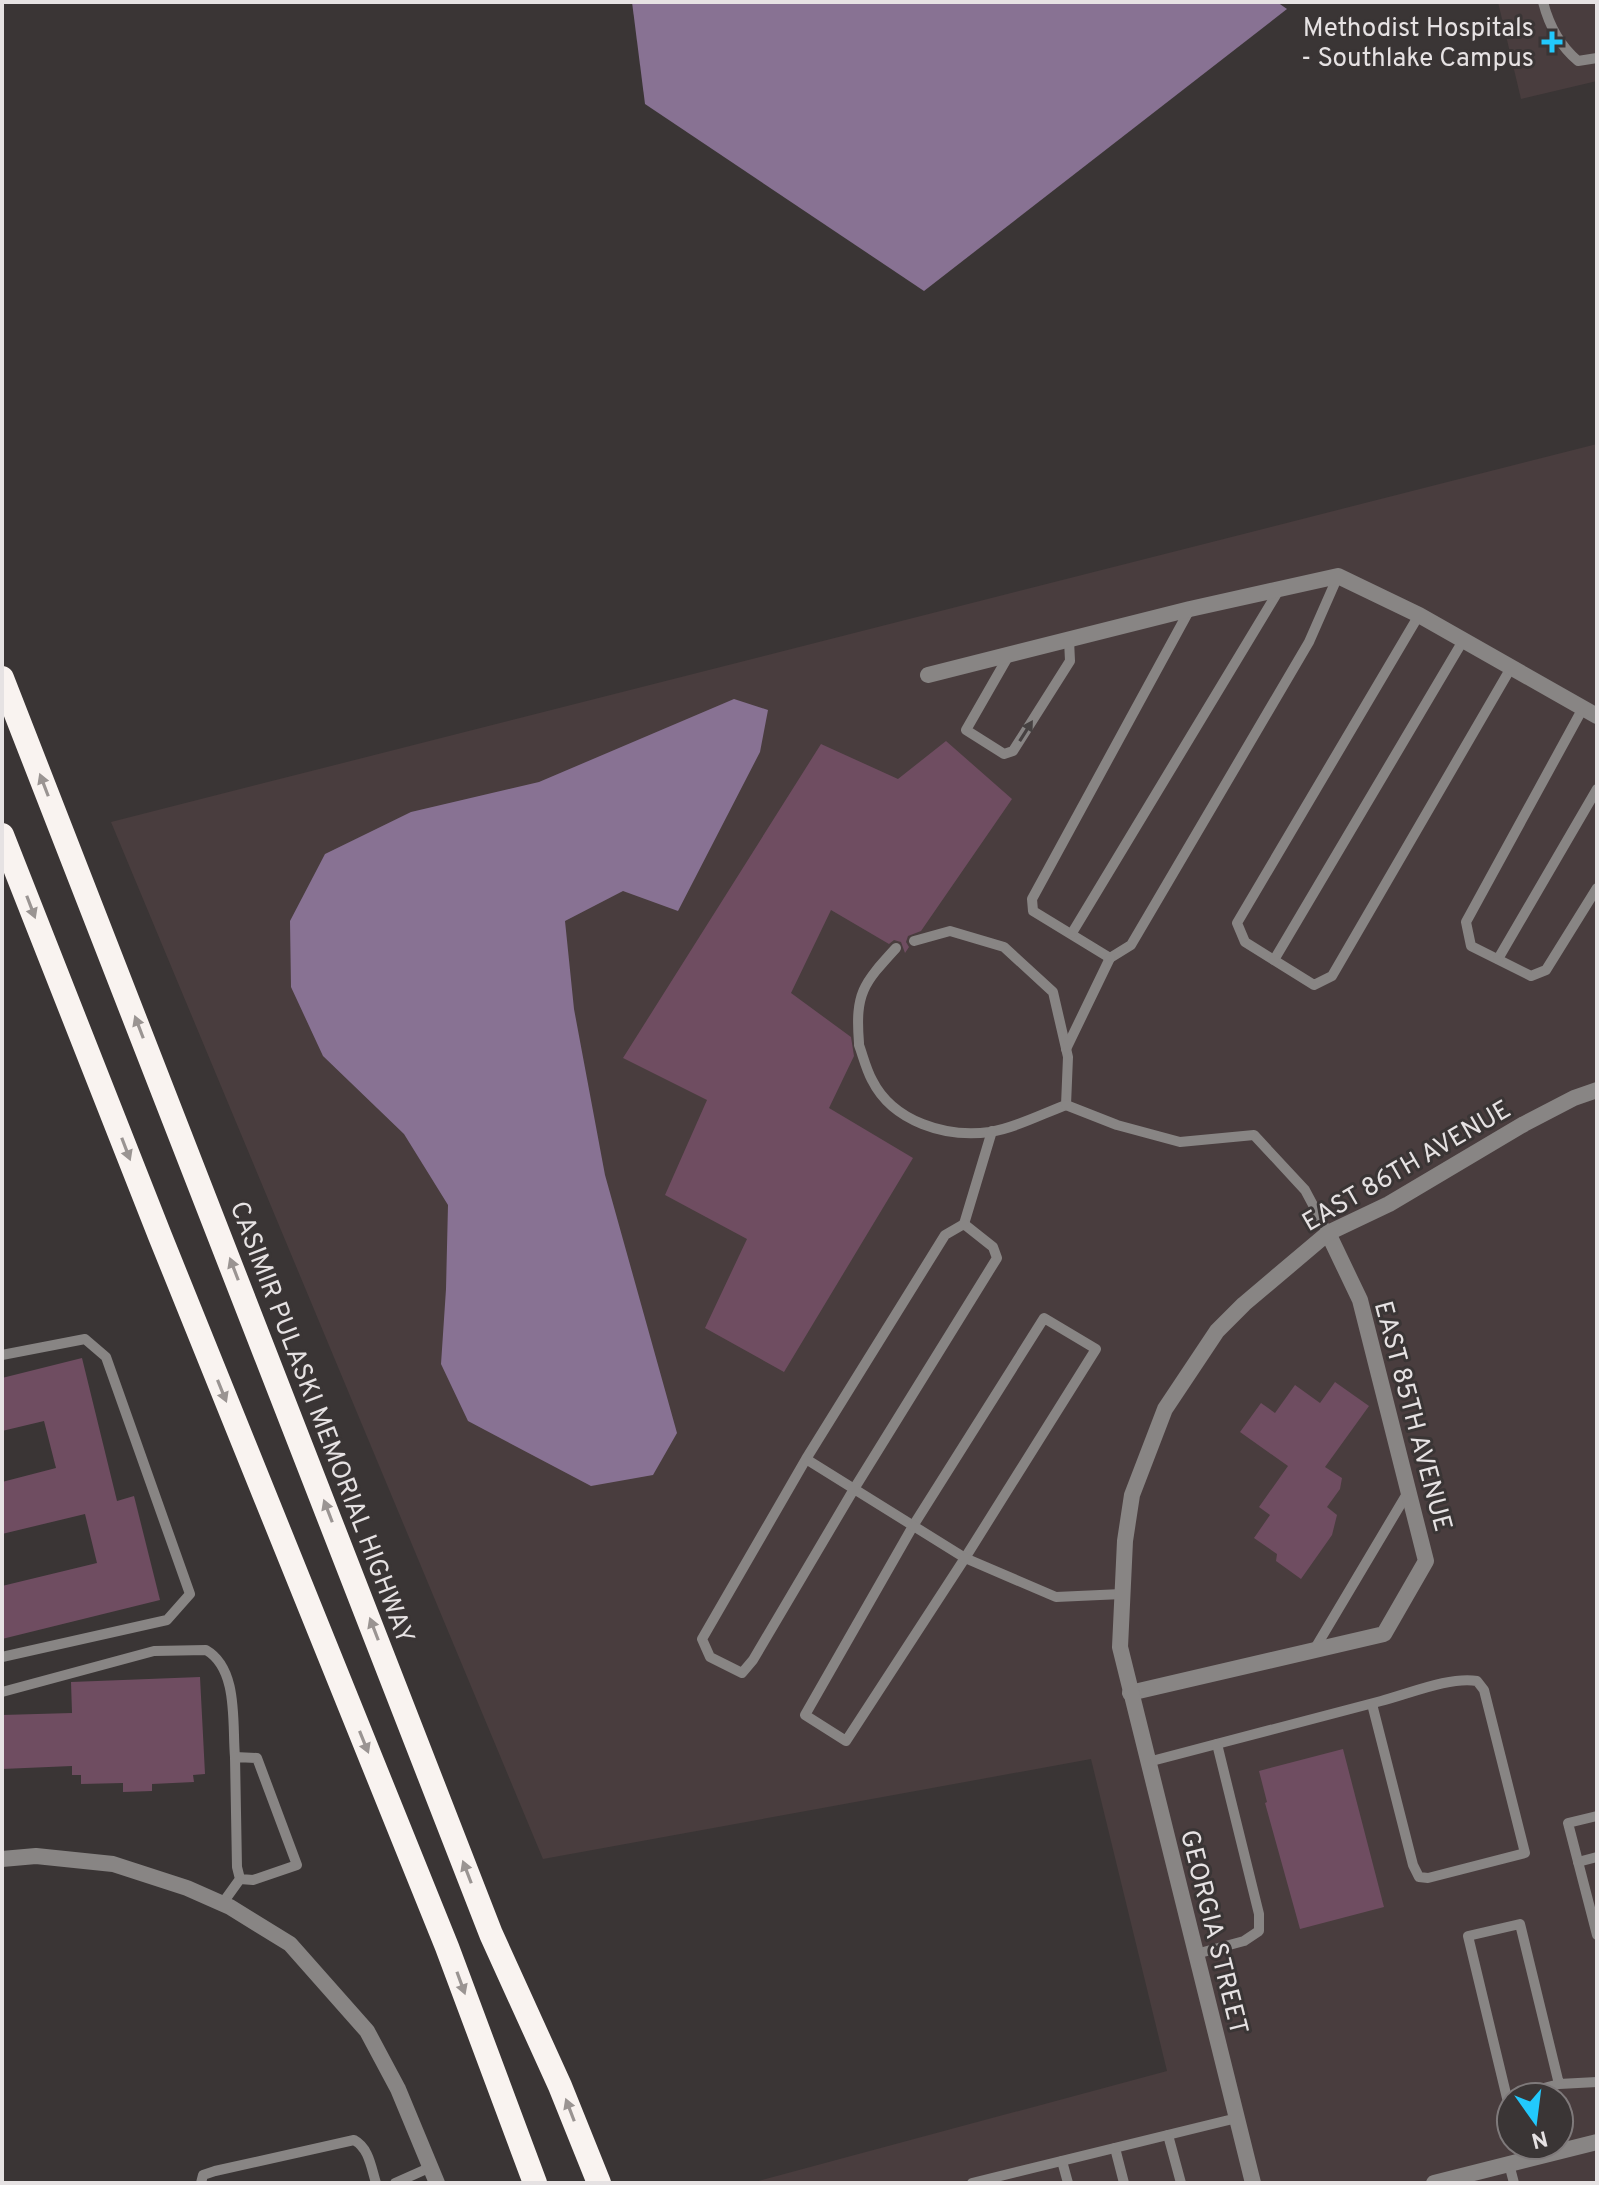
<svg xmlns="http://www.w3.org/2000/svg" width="1599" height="2185" viewBox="0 0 1599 2185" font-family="Overpass,sans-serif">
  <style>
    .built { fill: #493d3e; fill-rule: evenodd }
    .water { fill: #887293 }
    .building { fill: #6f4d61 }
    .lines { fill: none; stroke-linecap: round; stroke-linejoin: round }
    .service { stroke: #888584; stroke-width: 10 }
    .minor { stroke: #888584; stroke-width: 16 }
    .motorway { stroke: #f9f3f0; stroke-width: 24 }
    .oneway { fill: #464141 }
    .oneway2 { fill: #9a9492 }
    .poi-dot { fill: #22c9fd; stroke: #3a3535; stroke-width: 3 }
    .labels { text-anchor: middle; stroke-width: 6; stroke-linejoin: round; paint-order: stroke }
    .poi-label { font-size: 26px; fill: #e6e2e3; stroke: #3a3535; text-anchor: end }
    .street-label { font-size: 26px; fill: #e6e2e3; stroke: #3a3535 }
  </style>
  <rect width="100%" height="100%" fill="#3a3535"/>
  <g class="built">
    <path d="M1498 2H1597V81L1521 99Z"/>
    <path d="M1597 444V2183H751L1167 2071 1091 1759 543 1859 111 822ZM1511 2097H1559V2145H1511Z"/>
  </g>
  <g class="water">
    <path d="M632 2H1277L1287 9 924 291 645 104Z"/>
    <path d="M734 699 768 710 760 752 678 911 623 891 565 921 574 1009 605 1175 677 1433 653 1475 591 1486 468 1421 441 1364 446 1289 448 1205 404 1134 323 1056 291 987 290 921 325 854 411 812 539 782Z"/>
  </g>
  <g class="building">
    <path d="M946 741 1012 799 921 931 908 936 906 942 909 947 905 953 901 942 894 940 889 944 831 910 791 993 851 1037 854 1056 829 1108 913 1158 784 1372 705 1328 747 1239 665 1195 707 1100 623 1058 821 744 898 779Z"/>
    <path d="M82 1358 117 1501 134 1496 160 1600 2 1639V1586L97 1563 85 1514 2 1534V1482L56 1468 44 1421 2 1431V1378Z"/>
    <path d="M1335 1382 1369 1406 1325 1467 1342 1478 1340 1489 1327 1507 1337 1515 1332 1535 1301 1579 1276 1561 1277 1554 1254 1538 1270 1515 1259 1507 1288 1466 1240 1432 1261 1403 1275 1413 1295 1385 1320 1403Z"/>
    <path d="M200 1677 205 1774 193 1775 194 1782 152 1784V1791L123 1792V1783L81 1784V1775H72V1766L2 1769V1715L72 1713 71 1682Z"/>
    <path d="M1343 1749 1384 1907 1300 1929 1265 1803 1267 1802 1259 1771Z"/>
  </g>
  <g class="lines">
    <g class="service">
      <path d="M1543 2C1549 25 1560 46 1578 61L1597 58"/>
      <path d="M1190 609 1032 899 1033 911 1110 958 1131 945 1309 642 1338 576"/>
      <path d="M1419 615 1237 923 1245 942 1314 985 1332 976 1512 666"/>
      <path d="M1009 655 966 730 1004 754 1013 751 1070 661 1069 640"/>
      <path d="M1583 708 1466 922 1471 946 1531 976 1546 970 1597 888"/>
      <path d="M1072 933 1279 590"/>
      <path d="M1498 959 1597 789"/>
      <path d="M1274 960 1464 639"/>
      <path d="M859 1043C855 993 863 984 896 948"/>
      <path d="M859 1045C863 1056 866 1069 872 1080 893 1122 946 1138 990 1132 1015 1128 1042 1114 1066 1105L1068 1057 1053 992 1004 947 950 931 914 941"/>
      <path d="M1066 1049 1110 958"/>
      <path d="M1066 1105 1117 1125 1180 1142 1254 1135 1305 1190 1328 1233"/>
      <path d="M964 1224 992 1131"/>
      <path d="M1044 1318 1096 1349 965 1558 846 1741 805 1715 913 1526Z"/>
      <path d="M2 1355 85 1339 106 1357 190 1594 167 1620 2 1657"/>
      <path d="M806 1459 945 1235 964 1224 993 1247 997 1258 854 1489 753 1660 742 1673 710 1657 702 1639 806 1459 965 1558 1056 1597 1122 1594"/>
      <path d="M1314 1650 1408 1492"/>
      <path d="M2 1692 154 1651 206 1650C239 1669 232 1724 235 1757"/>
      <path d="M1148 1762C1225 1742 1303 1722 1381 1701 1408 1694 1451 1676 1477 1681L1484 1690 1525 1853 1428 1878 1419 1877 1413 1865 1372 1704"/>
      <path d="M1597 1816 1568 1823 1597 1935"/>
      <path d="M1578 1862 1597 1857"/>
      <path d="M222 1904 240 1879 253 1880 297 1865 257 1758 235 1757 237 1867 240 1879"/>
      <path d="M1196 1954 1244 1941 1259 1931V1914L1217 1744"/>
      <path d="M1559 2084 1520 1924 1468 1936 1507 2098 1559 2084 1597 2082"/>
      <path d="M1168 2135 1181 2183"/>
      <path d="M1115 2148 1124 2183"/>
      <path d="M1062 2161 1068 2183"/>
      <path d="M1509 2164 1514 2183"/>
      <path d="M201 2183 203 2175 215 2171 354 2140C369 2148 371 2167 376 2183"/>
      <path d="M395 2183 431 2167"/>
      <path d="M972 2183 1237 2118"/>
    </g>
    <g class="minor">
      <path d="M928 675 1190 609 1338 576 1419 615 1597 716"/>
      <path d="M1130 1693 1384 1634 1426 1561 1360 1300 1328 1233"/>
      <path d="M2 1859 36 1856 113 1864 187 1888 230 1907 290 1944 367 2031 398 2089 437 2183"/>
      <path d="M1253 2183 1120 1647 1125 1541 1132 1495 1165 1409 1217 1331 1244 1304 1328 1233 1389 1204 1524 1124 1574 1098 1597 1090"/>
      <path d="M1434 2183 1597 2142"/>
    </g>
    <g class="motorway">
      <path d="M2 678 491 1934 560 2086 599 2183"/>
      <path d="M2 835 160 1236 447 1947 535 2183"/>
    </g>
  </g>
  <defs><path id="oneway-solid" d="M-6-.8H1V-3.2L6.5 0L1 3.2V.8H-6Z" transform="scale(2)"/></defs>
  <use class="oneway" href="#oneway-solid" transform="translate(1026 731) rotate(-58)"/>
  <g class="oneway2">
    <use href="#oneway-solid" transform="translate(44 785) rotate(-111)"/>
    <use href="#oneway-solid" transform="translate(31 907) rotate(69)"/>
    <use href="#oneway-solid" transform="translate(139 1027) rotate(-111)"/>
    <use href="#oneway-solid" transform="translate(126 1149) rotate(69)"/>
    <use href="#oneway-solid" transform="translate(234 1269) rotate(-111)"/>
    <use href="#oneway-solid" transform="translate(222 1391) rotate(68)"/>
    <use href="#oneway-solid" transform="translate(328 1511) rotate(-111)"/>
    <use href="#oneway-solid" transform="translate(374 1629) rotate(-111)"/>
    <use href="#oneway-solid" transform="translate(364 1742) rotate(68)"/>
    <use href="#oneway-solid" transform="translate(467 1872) rotate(-111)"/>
    <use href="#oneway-solid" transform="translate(461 1983) rotate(70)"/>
    <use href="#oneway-solid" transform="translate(570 2110) rotate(-111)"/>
  </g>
  <path class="poi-dot" d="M1548 30h8v8h8v8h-8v8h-8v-8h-8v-8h8z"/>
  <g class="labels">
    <g class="poi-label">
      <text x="1534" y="36">Methodist Hospitals<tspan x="1534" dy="30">- Southlake Campus</tspan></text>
    </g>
    <g class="street-label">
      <text transform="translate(1406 1165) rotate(-30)" y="9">EAST 86TH AVENUE</text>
      <text transform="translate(1414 1416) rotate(75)" y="9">EAST 85TH AVENUE</text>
      <text transform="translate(323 1422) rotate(69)" y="9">CASIMIR PULASKI MEMORIAL HIGHWAY</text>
      <text transform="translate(1215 1932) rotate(76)" y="9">GEORGIA STREET</text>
    </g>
  </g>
  <rect width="1599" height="2185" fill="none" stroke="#e6e2e3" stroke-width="8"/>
  <g transform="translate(1535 2121) rotate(166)"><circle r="38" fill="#3a3535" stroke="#7f7a7b" stroke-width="2"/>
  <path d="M0-6L14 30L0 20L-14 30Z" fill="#22c9fd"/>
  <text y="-12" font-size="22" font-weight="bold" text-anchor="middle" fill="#e6e2e3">N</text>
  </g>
</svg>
